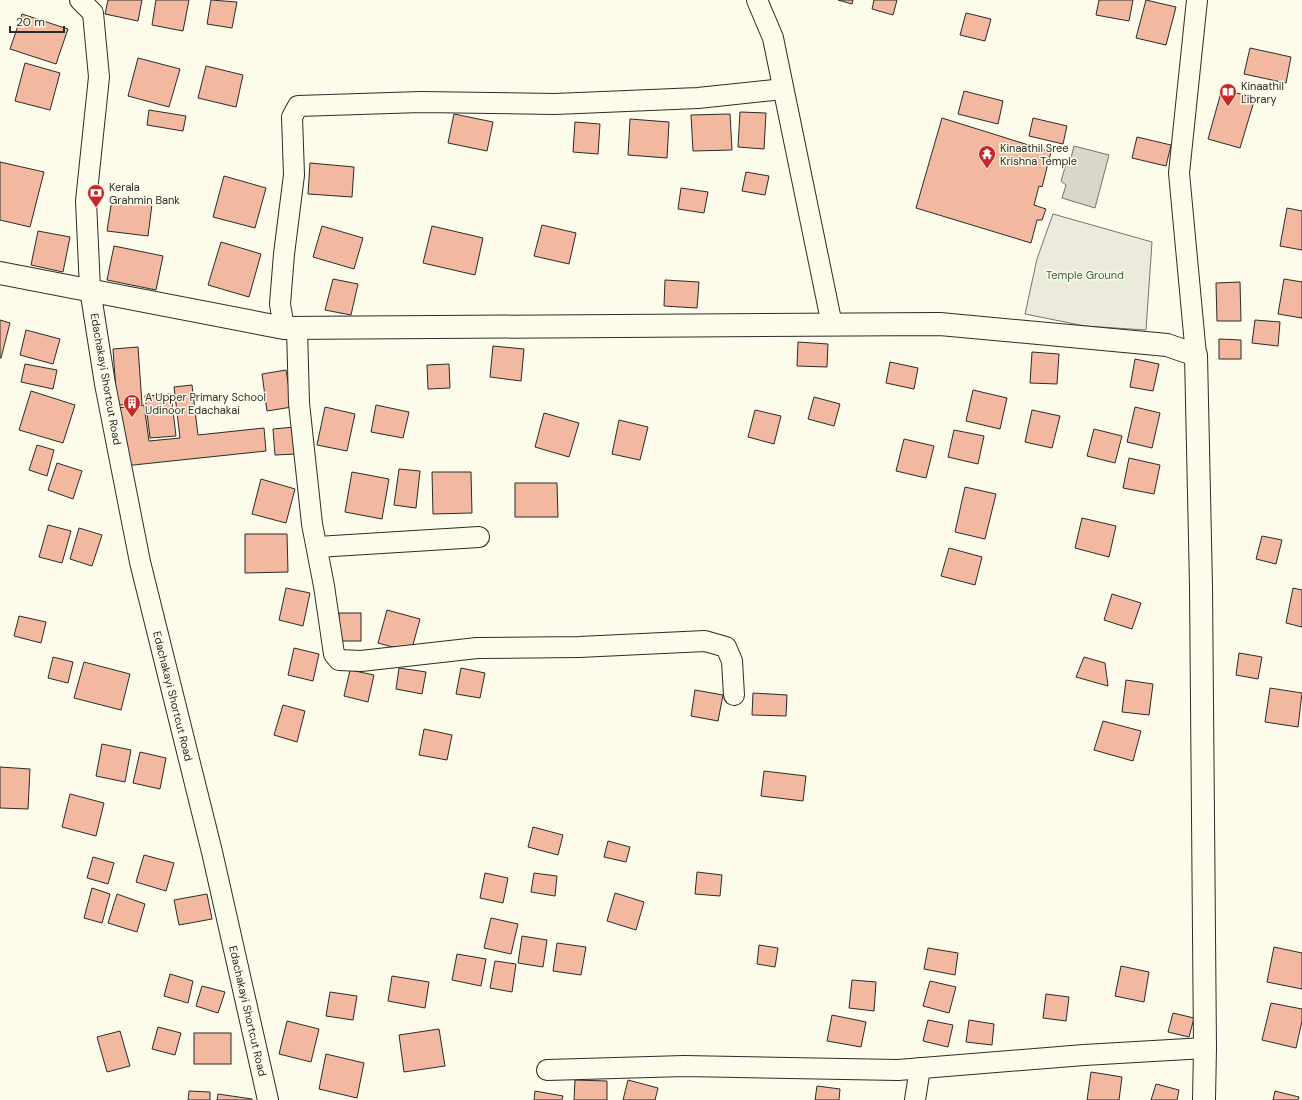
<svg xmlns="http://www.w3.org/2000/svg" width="1302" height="1100" viewBox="0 0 1302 1100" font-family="'DM Sans',sans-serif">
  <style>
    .green { fill: #ecebdb; stroke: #74746e }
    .water { fill: #d8d7c9; stroke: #74746e }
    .building { fill: #f2b8a0; stroke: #2b2b2b }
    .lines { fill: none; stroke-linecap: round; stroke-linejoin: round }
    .minor-casing { stroke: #2b2b2b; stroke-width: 22 }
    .major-casing { stroke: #2b2b2b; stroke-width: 24 }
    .minor { stroke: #fdfbea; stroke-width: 20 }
    .major { stroke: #fdfbea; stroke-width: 22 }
    .labels { text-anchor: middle; stroke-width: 3; stroke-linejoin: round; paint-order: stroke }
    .poi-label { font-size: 11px; fill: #2b2b2b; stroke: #fdfbea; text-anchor: start }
    .park-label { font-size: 11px; fill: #34623c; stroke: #fdfbea }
    .street-label { font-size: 11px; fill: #2b2b2b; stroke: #fdfbea }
  </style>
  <rect width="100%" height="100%" fill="#fdfbea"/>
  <path class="green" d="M1053 214 1152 242 1146 330 1085 326 1025 314 1037 259Z"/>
  <path class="water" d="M1074 146 1109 155 1095 208 1062 198 1066 185 1061 181 1067 161 1070 162Z"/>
  <g class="building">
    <path d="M108 0H142L138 21 105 14Z"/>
    <path d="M156 0H189L183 31 152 25Z"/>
    <path d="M211 0 237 2 232 28 207 24Z"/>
    <path d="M838 0H853L852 4Z"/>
    <path d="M874 0H897L893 15 872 9Z"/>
    <path d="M1099 0H1133L1129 21 1096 15Z"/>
    <path d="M1146 0 1176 7 1166 45 1136 38Z"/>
    <path d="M966 13 991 19 985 41 960 35Z"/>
    <path d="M22 14 68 29 56 64 10 49Z"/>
    <path d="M1250 48 1291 57 1286 83 1244 74Z"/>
    <path d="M138 58 180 69 169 107 128 96Z"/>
    <path d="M25 63 60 73 50 110 15 101Z"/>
    <path d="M206 66 243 75 236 107 198 98Z"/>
    <path d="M1222 89 1255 98 1240 148 1208 139Z"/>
    <path d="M964 91 1003 101 998 124 958 114Z"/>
    <path d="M149 110 186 116 183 131 147 125Z"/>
    <path d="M740 112 766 113 764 149 738 147Z"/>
    <path d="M454 114 493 122 487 151 448 143Z"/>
    <path d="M730 114 732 150 693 151 691 115Z"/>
    <path d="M942 118 1051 152 1042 187 1039 186 1034 205 1046 209 1042 220H1037L1031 243 916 208Z"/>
    <path d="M1033 118 1067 126 1063 144 1029 136Z"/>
    <path d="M630 119 669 122 667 158 628 155Z"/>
    <path d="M575 122 600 124 598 154 573 152Z"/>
    <path d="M1137 137 1171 145 1166 166 1132 158Z"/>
    <path d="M0 162 44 172 30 227 0 220Z"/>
    <path d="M310 163 354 167 352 197 308 194Z"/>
    <path d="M746 172 769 176 765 195 742 191Z"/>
    <path d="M224 176 266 188 255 228 213 217Z"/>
    <path d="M681 188 708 192 704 213 678 209Z"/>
    <path d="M112 199 152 204 148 236 107 231Z"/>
    <path d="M1287 208 1302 211V250L1280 246Z"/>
    <path d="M542 225 576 233 569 264 534 256Z"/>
    <path d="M322 226 363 238 354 269 313 257Z"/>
    <path d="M432 226 483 238 475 275 423 263Z"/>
    <path d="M38 231 70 237 63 272 31 265Z"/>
    <path d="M221 242 261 254 249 297 208 285Z"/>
    <path d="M114 246 163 256 156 290 107 280Z"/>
    <path d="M333 279 358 284 351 315 325 310Z"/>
    <path d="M1284 279 1302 282V318L1278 314Z"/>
    <path d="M665 280 699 282 697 308 664 306Z"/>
    <path d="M1240 282 1241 321H1217L1216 283Z"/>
    <path d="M0 320 10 323 1 358H0Z"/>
    <path d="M1255 320 1280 322 1278 346 1252 343Z"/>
    <path d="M26 330 60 339 53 364 20 355Z"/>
    <path d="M1219 339 1241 340V359H1219Z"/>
    <path d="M798 342 828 344 827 367 797 366Z"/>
    <path d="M493 346 524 349 521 381 490 377Z"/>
    <path d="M138 347 142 404 117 405 113 349Z"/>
    <path d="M1032 352 1059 354 1057 384 1030 383Z"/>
    <path d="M1135 359 1159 364 1153 391 1130 387Z"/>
    <path d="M890 362 918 368 914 389 886 383Z"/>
    <path d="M25 364 57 370 53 389 21 382Z"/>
    <path d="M449 364 450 388 428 389 427 365Z"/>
    <path d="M286 370 292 407 267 411 262 374Z"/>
    <path d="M192 385 198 435 264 428 266 451 124 466 117 408 144 405 149 441 180 438 174 387Z"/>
    <path d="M973 390 1007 398 1000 429 966 421Z"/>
    <path d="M31 391 75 405 63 443 19 430Z"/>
    <path d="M171 394 176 436 150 438 145 396Z"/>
    <path d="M814 397 840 404 834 426 808 419Z"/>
    <path d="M376 405 409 412 403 438 371 432Z"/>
    <path d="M325 407 355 414 347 451 317 445Z"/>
    <path d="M1135 407 1160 413 1152 448 1127 442Z"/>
    <path d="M755 410 781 416 774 444 748 437Z"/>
    <path d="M1032 410 1060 416 1052 448 1025 442Z"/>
    <path d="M544 413 579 423 569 457 535 447Z"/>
    <path d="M619 420 648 427 640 460 612 454Z"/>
    <path d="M294 427 296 454 275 455 273 429Z"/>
    <path d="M1094 429 1122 436 1115 463 1087 456Z"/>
    <path d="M954 430 984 436 978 464 948 457Z"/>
    <path d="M904 439 934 446 926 478 896 471Z"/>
    <path d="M37 445 54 450 47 476 29 470Z"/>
    <path d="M1129 458 1160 465 1154 494 1123 488Z"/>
    <path d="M57 463 82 471 73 499 48 490Z"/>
    <path d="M399 469 420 471 416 508 394 505Z"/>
    <path d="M352 472 389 479 382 519 345 512Z"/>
    <path d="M432 472H471L472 513 433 514Z"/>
    <path d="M261 479 295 489 286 523 252 514Z"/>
    <path d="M515 483H557L558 517H515Z"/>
    <path d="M965 487 996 494 985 539 955 532Z"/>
    <path d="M1082 518 1116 526 1109 557 1075 548Z"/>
    <path d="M48 525 71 531 62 563 39 557Z"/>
    <path d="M79 528 102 535 92 566 70 559Z"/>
    <path d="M245 534H287L288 572 245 573Z"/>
    <path d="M1262 536 1282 540 1276 564 1256 559Z"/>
    <path d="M949 548 982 557 975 585 941 576Z"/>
    <path d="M286 588 310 593 303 626 279 620Z"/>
    <path d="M1293 588 1302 590V627L1286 623Z"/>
    <path d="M1112 594 1141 603 1132 629 1104 620Z"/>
    <path d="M387 610 420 619 411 652 378 643Z"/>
    <rect x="339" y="613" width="22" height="28"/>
    <path d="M19 616 46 622 41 643 14 636Z"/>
    <path d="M294 648 319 654 313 681 288 675Z"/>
    <path d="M1239 653 1262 657 1258 679 1236 675Z"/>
    <path d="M53 657 73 662 68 683 48 678Z"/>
    <path d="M1084 657 1105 663 1108 686 1076 677Z"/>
    <path d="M84 662 130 674 121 710 74 698Z"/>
    <path d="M399 668 426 672 422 694 396 689Z"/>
    <path d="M461 668 485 673 480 698 456 694Z"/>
    <path d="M350 670 374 675 368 702 344 696Z"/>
    <path d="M1126 680 1153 684 1149 715 1122 712Z"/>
    <path d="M1270 688 1302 693 1298 727 1265 722Z"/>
    <path d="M695 690 723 695 718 721 691 716Z"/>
    <path d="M753 693 787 695 786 716 752 715Z"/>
    <path d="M283 705 305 711 297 742 274 735Z"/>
    <path d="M1103 721 1141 731 1133 761 1094 750Z"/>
    <path d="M424 729 452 735 447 760 419 755Z"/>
    <path d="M102 744 131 750 125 782 96 776Z"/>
    <path d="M140 752 166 758 160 789 133 783Z"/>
    <path d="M0 767 30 769 28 809 0 808Z"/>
    <path d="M764 771 806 776 803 801 761 796Z"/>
    <path d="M70 794 104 803 96 836 62 827Z"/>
    <path d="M533 827 563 835 558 855 528 847Z"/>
    <path d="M608 841 630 847 626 862 604 857Z"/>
    <path d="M144 855 174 863 166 891 136 882Z"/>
    <path d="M93 857 114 863 108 884 87 878Z"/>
    <path d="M697 872 722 875 720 896 695 894Z"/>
    <path d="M485 873 508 878 503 903 480 898Z"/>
    <path d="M534 873 557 876 555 896 531 892Z"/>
    <path d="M92 888 110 894 102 923 84 918Z"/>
    <path d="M615 893 644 902 636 930 607 921Z"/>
    <path d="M117 894 145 904 137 932 108 923Z"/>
    <path d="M207 894 212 919 179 925 174 900Z"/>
    <path d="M491 918 518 924 511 954 484 948Z"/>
    <path d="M522 936 547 940 543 967 518 963Z"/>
    <path d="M557 943 586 947 581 975 553 971Z"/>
    <path d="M759 945 778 948 775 967 757 964Z"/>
    <path d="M1274 947 1302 953V989L1267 982Z"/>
    <path d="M928 948 958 953 955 975 924 969Z"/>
    <path d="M457 954 486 959 481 986 452 980Z"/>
    <path d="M495 961 516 964 512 992 490 988Z"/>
    <path d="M1121 966 1149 972 1144 1002 1115 996Z"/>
    <path d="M170 974 193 981 188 1003 164 996Z"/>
    <path d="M392 976 429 982 425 1008 388 1001Z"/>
    <path d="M852 980 876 982 874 1011 849 1008Z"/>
    <path d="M930 981 956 987 949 1013 923 1006Z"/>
    <path d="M202 986 225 992 218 1013 196 1006Z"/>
    <path d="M330 992 357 996 353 1020 326 1016Z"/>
    <path d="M1046 994 1069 997 1066 1021 1043 1018Z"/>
    <path d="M1271 1003 1302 1009V1021L1296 1048 1262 1040Z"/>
    <path d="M1173 1013 1194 1018 1189 1037 1168 1032Z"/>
    <path d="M832 1015 866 1022 861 1047 827 1041Z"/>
    <path d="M928 1020 953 1025 948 1047 923 1041Z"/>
    <path d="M969 1020 994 1024 992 1045 966 1042Z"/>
    <path d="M287 1021 319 1029 311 1062 279 1054Z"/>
    <path d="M158 1027 181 1033 175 1055 152 1049Z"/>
    <path d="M439 1029 445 1066 404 1072 399 1035Z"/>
    <path d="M120 1031 130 1066 107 1072 97 1037Z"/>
    <rect x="194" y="1033" width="37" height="31"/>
    <path d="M326 1054 364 1063 357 1098 319 1089Z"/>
    <path d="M1091 1072 1122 1077 1119 1100H1087Z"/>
    <path d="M575 1080 607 1081V1100H574Z"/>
    <path d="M628 1080 658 1088 655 1100H623Z"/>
    <path d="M1156 1084 1179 1090 1177 1100H1151Z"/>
    <path d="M817 1086 840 1089 839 1100H815Z"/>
    <path d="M189 1091 210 1092V1100H188Z"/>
    <path d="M535 1091 563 1096 562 1100H534Z"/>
    <path d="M1275 1091 1299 1097 1298 1100H1273Z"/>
    <path d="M218 1094 252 1099V1100H217Z"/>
  </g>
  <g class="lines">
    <defs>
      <g id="minor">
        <path d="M80 0 93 13 99 77 86 201 90 289 105 384 140 562 212 852 268 1100"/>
        <path d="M757 0 773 38 832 325"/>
        <path d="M284 328 280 304 284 254 294 175 292 117 298 106 421 102 555 104 698 98 783 89"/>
        <path d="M297 328 299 403 312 524 324 586 334 654 339 660 361 661 477 648 579 647 705 641 726 647 732 661 734 695"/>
        <path d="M1196 355 1179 173 1197 0"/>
        <path d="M317 547 479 537"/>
        <path d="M547 1070 684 1066 898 1070 1084 1055 1205 1048"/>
        <path d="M915 1100 920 1068"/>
      </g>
      <path id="major" d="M0 273 284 328 940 324 1167 345 1196 355 1201 586 1205 1048 1204 1100"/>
    </defs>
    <use href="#minor" class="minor-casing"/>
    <use href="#major" class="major-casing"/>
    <use href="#minor" class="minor"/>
    <use href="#major" class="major"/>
  </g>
  <defs>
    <symbol id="library-pin" viewBox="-11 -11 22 30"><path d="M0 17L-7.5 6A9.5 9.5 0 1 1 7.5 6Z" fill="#c62828" stroke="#fdfbea"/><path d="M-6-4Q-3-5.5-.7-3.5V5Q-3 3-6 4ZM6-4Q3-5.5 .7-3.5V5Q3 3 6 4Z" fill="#fff"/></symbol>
    <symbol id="temple-pin" viewBox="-11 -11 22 30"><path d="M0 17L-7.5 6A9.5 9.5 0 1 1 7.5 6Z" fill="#c62828" stroke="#fdfbea"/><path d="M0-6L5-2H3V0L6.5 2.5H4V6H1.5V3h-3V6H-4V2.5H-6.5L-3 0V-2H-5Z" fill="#fff"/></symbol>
    <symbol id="bank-pin" viewBox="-11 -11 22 30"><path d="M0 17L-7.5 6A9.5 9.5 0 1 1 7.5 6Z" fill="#c62828" stroke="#fdfbea"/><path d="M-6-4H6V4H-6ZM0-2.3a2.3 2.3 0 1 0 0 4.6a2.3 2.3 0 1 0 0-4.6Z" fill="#fff"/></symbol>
    <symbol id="building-pin" viewBox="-11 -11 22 30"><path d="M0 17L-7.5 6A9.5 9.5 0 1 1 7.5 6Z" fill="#c62828" stroke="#fdfbea"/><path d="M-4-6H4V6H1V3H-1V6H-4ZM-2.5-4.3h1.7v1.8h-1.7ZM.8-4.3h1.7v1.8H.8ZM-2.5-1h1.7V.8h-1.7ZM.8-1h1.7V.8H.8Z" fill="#fff"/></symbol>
  </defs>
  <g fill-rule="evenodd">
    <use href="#library-pin" x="1218" y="82" width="20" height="27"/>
    <use href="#temple-pin" x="977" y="144" width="20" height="27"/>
    <use href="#bank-pin" x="86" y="183" width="20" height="27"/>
    <use href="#building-pin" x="122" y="393" width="20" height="27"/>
  </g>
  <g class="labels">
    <g class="poi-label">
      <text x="1241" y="90">Kinaathil<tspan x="1241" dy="13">Library</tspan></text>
      <text x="1000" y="152">Kinaathil Sree<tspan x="1000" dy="13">Krishna Temple</tspan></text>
      <text x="109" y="191">Kerala<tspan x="109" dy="13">Grahmin Bank</tspan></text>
      <text x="145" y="401">A Upper Primary School<tspan x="145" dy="13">Udinoor Edachakai</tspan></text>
    </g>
    <g class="park-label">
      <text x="1085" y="279">Temple Ground</text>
    </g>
    <g class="street-label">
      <text transform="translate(106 379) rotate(80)" y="4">Edachakayi Shortcut Road</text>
      <text transform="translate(173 696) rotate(76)" y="4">Edachakayi Shortcut Road</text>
      <text transform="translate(248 1011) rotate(77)" y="4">Edachakayi Shortcut Road</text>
    </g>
  </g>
  <path d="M10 26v6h54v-6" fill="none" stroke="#2b2b2b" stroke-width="2"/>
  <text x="16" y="26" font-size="12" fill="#2b2b2b" stroke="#fdfbea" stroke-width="3" paint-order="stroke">20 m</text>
</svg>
